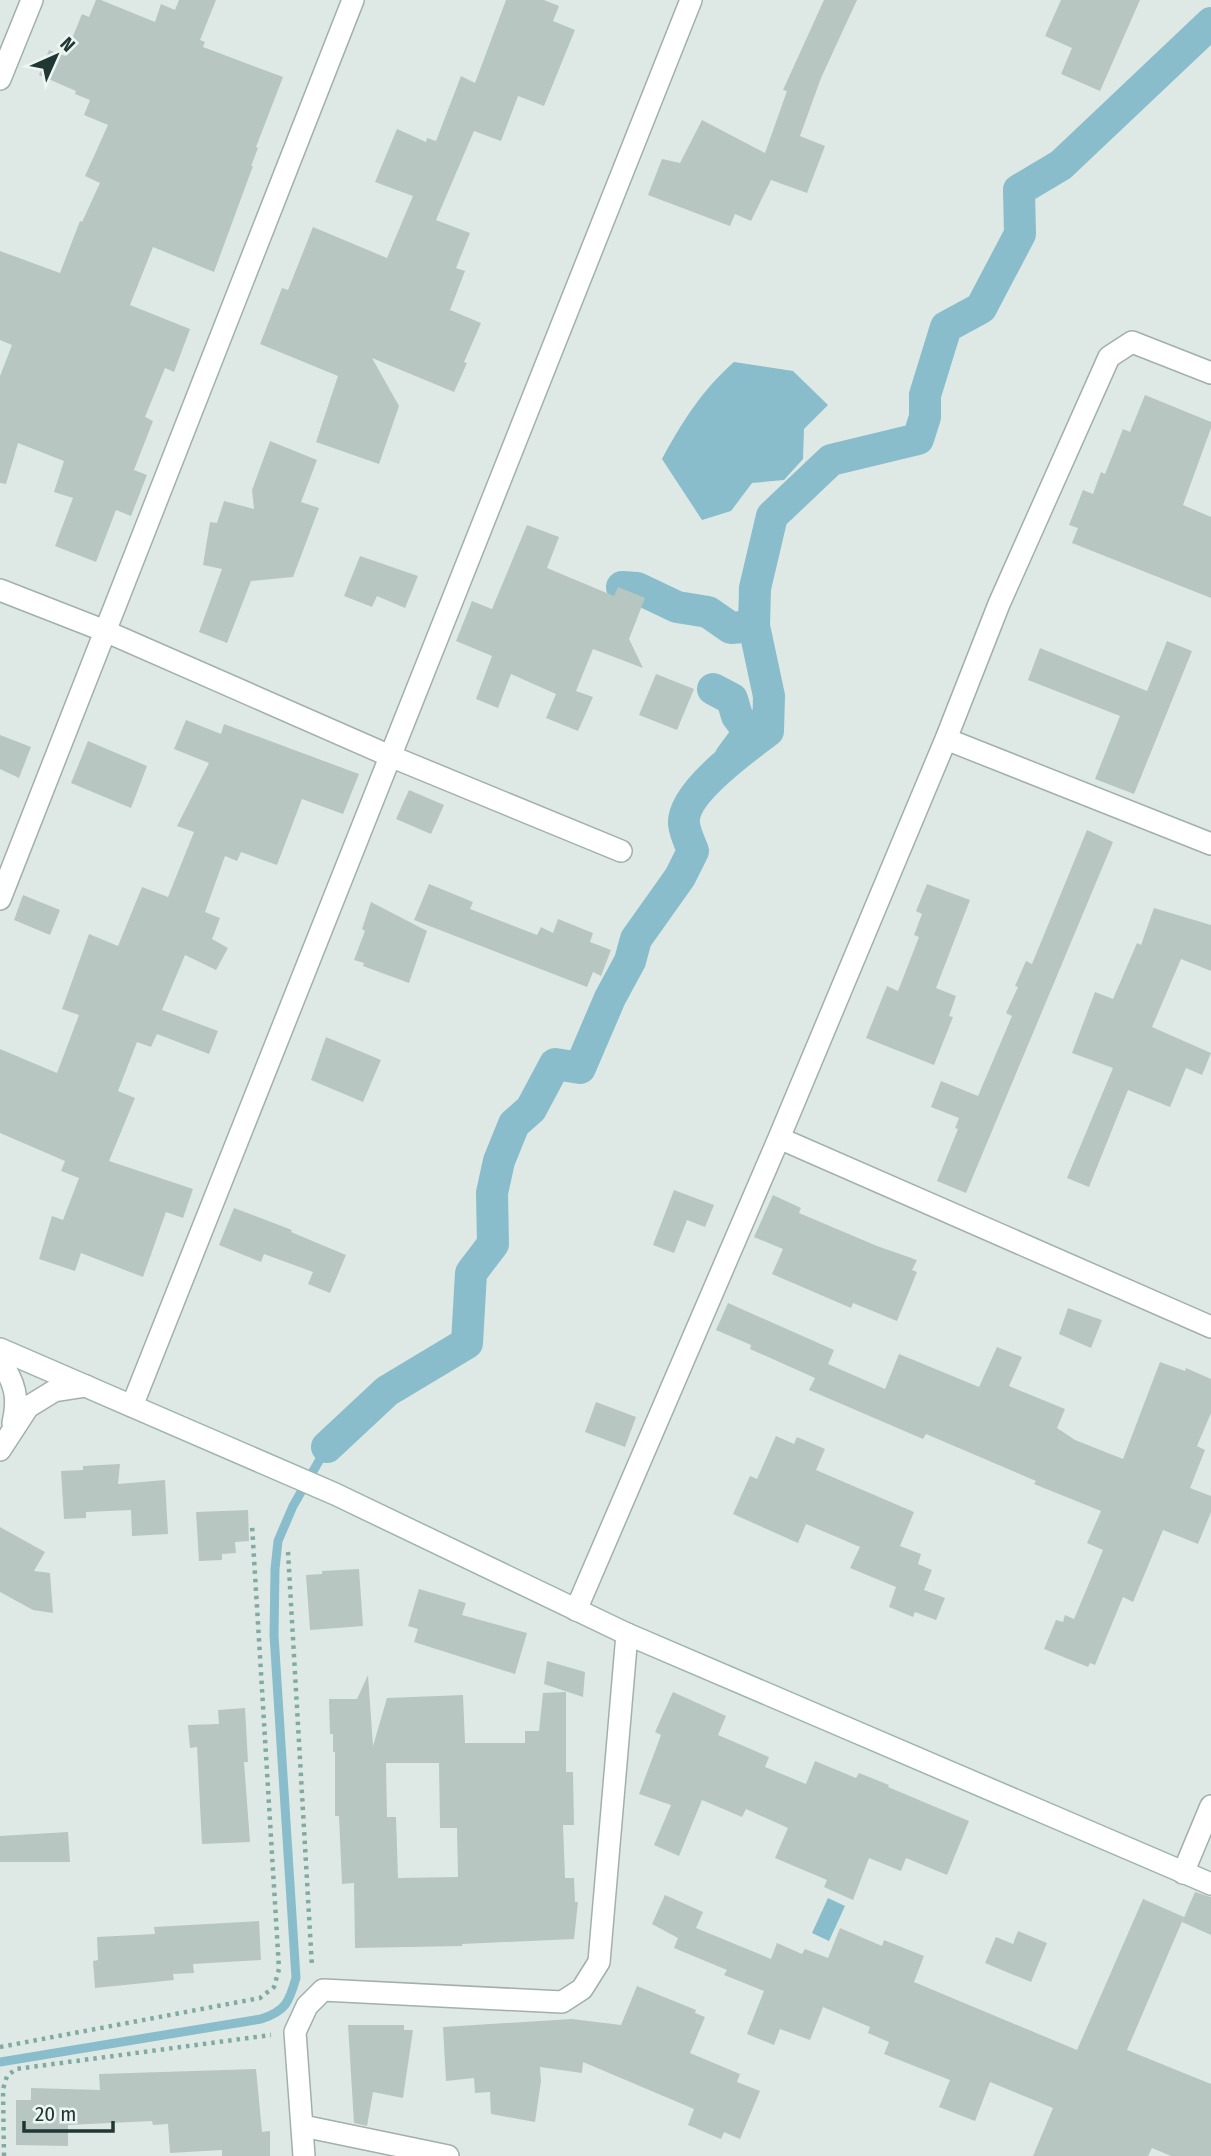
<svg xmlns="http://www.w3.org/2000/svg" width="1211" height="2156" font-family="'Fira Sans Condensed',sans-serif">
<rect width="100%" height="100%" fill="#dee9e5"/>
<path fill="#89bdcb" d="M734,362L793,371L828,405L804,429L803,459L784,480L752,483L731,511L702,520L662,459C682,422 702,390 734,362Z
M828,1898L845,1906L829,1941L812,1933Z"/>
<g fill="none" stroke-linecap="round" stroke-linejoin="round">
<path stroke="#89bdcb" stroke-width="9" d="M0,2062L261,2019C286,2011 289,2002 296,1978L274,1635L275,1569L278,1541L293,1506L327,1447"/>
<path stroke="#89bdcb" stroke-width="32" d="M622,587L637,588L677,607L708,612L731,628L754,626
M713,689L732,699L737,716L746,728L744,739L730,758
M327,1447L387,1391L467,1343L471,1273L493,1244L492,1193L499,1161L514,1124L531,1109L555,1064L580,1068L610,998L630,961L636,939L680,877L693,851C690,843 685,833 684,824C681,794 745,748 768,731L769,696L754,626L755,588L772,516L831,460L918,439L925,417V395L946,327L981,308L1020,234L1019,190L1061,165L1211,23"/>
</g>
<path fill="#b7c6c1" fill-rule="evenodd" d="M96,0H101L155,22L161,4L175,10L179,0H216L200,40L205,42L203,47L283,77L256,147L258,148L251,166H253L214,272L153,247L130,305L190,329L174,372L165,368L145,417L153,421L134,470L147,475L131,516L116,510L96,562L55,546L73,498L54,492L64,461L18,443L6,484L0,483V376L12,345L0,340V251L60,273L80,221L82,222L100,183L85,176L108,125L84,115L90,100L75,94L76,91L39,75L49,50L65,56L82,14L89,17Z
M506,0H544L559,6L553,21L575,30L544,106L518,96L501,141L474,131L436,220L470,233L456,268L465,271L450,310L481,323L464,362L467,363L454,392L372,358L399,406L379,464L316,442L338,376L260,344L282,288L288,290L313,227L387,258L413,196L375,182L397,129L426,142L427,138L436,141L461,76L475,83Z
M824,0H857L821,78L800,136L825,146L807,193L771,180L751,221L735,214L730,226L648,195L662,159L680,163L702,120L765,153L787,91L783,90Z
M1061,0H1140L1100,91L1061,74L1072,48L1045,36Z
M1145,395L1211,422V428L1183,505L1211,517V598L1072,543L1078,528L1069,525L1083,490L1093,494L1101,472L1105,474L1123,429L1130,432Z
M270,441L317,460L301,502L319,508L293,577L251,581L227,643L199,632L222,569L203,565L210,522L217,523L224,501L254,509L252,490Z
M527,525L559,537L547,568L614,596L618,587L645,598L629,639L643,668L593,649L576,691L593,697L578,731L546,718L556,694L511,674L498,708L476,699L492,656L456,641L472,601L492,609Z
M360,556L418,576L405,608L377,596L372,607L344,596Z
M1167,641L1192,651L1134,794L1095,779L1120,716L1028,680L1040,648L1147,691Z
M656,674L694,689L677,730L639,715Z
M186,720L221,734L224,724L359,774L343,814L302,799L277,865L241,852L237,861L225,856L205,912L220,918L212,939L228,948L216,970L185,955L162,1010L218,1031L209,1054L157,1034L151,1047L137,1042L118,1091L135,1098L109,1161L193,1189L183,1218L166,1212L143,1277L81,1253L75,1271L39,1259L52,1216L63,1220L79,1178L61,1171L65,1161L0,1133V1049L57,1073L79,1015L62,1009L89,934L118,946L142,887L168,897L194,832L177,826L209,763L174,749Z
M0,735L31,747L19,778L0,769Z
M88,741L147,766L131,808L71,783Z
M409,790L444,805L431,834L396,819Z
M1087,830L1113,842L966,1193L937,1181L958,1129L955,1128L959,1118L931,1107L941,1081L978,1096L1012,1016L1006,1013L1018,987L1015,986L1026,961L1032,964Z
M429,884L473,902L470,909L537,935L541,927L553,933L558,919L593,933L590,942L611,950L601,976L593,972L587,987L414,920Z
M927,884L970,900L936,988L956,996L949,1016L953,1017L934,1065L866,1038L887,986L898,991L919,937L914,935L922,914L916,911Z
M23,895L60,910L50,935L14,920Z
M371,902L427,931L409,983L363,966L364,963L354,960L365,931L362,929Z
M1154,908L1211,925V971L1181,959L1152,1027L1211,1053L1202,1075L1186,1068L1170,1107L1128,1090L1089,1187L1067,1178L1113,1068L1072,1053L1095,992L1113,999L1137,943L1141,945Z
M326,1037L381,1060L363,1102L311,1080Z
M674,1190L714,1205L705,1227L687,1220L674,1253L653,1245Z
M773,1195L801,1208L799,1213L877,1246L917,1260L912,1270L917,1272L897,1321L853,1303L851,1308L772,1274L783,1249L754,1237Z
M234,1208L292,1230L291,1232L346,1255L330,1293L308,1284L313,1272L264,1254L261,1262L219,1245Z
M728,1303L834,1350L828,1364L885,1389L899,1354L979,1387L997,1347L1022,1357L1009,1386L1065,1409L1057,1428L1075,1440L1123,1459L1160,1362L1185,1371L1186,1368L1211,1379V1413L1197,1446L1205,1450L1190,1488L1211,1496V1512L1198,1544L1163,1530L1133,1602L1123,1597L1095,1665L1090,1663L1088,1667L1044,1649L1056,1620L1063,1622L1065,1615L1074,1619L1103,1550L1087,1543L1101,1511L1034,1484L1036,1481L926,1434L923,1439L809,1390L815,1378L750,1349L751,1345L716,1330Z
M1068,1308L1102,1320L1091,1348L1059,1334Z
M596,1402L636,1417L625,1447L585,1432Z
M776,1436L794,1444L797,1437L825,1449L816,1470L914,1512L900,1546L921,1554L918,1564L932,1570L924,1590L945,1598L936,1620L915,1612L913,1617L889,1607L896,1587L850,1568L860,1547L806,1524L798,1543L733,1514L750,1476L757,1479Z
M120,1464L118,1484L165,1480L168,1534L132,1536L131,1510L86,1512V1518L64,1519L61,1471L83,1470V1466Z
M248,1510L249,1541L235,1542L236,1553L222,1554V1560L199,1561L196,1512Z
M0,1527L45,1552L34,1571L50,1573L53,1613L33,1610L0,1592Z
M359,1569L363,1626L310,1630L306,1575L322,1574V1571Z
M419,1589L466,1603L462,1615L527,1633L515,1674L414,1642L418,1629L408,1626Z
M547,1661L585,1672L583,1697L544,1684Z
M368,1675L373,1746L387,1698L463,1695L465,1743H525V1731H539L543,1693L566,1692V1772H573L574,1825H563L565,1878H574L575,1902H578L574,1939L462,1944V1946L355,1948L354,1883L342,1884L339,1816H335V1752H333V1734H330L329,1699H357ZM386,1763H439L440,1828H457L458,1877L398,1878L396,1817H387Z
M673,1692L726,1716L718,1735L769,1757L765,1767L806,1784L815,1761L856,1778L859,1773L889,1785L888,1787L969,1821L947,1875L906,1858L901,1871L869,1858L853,1900L824,1887L827,1880L775,1858L788,1828L746,1809L742,1817L702,1800L679,1856L654,1845L671,1805L639,1794L661,1735L655,1732Z
M245,1708L248,1762H244L250,1842L202,1844L197,1747L190,1748L188,1725L219,1724L218,1710Z
M68,1832L70,1862H0V1836Z
M1195,1892L1211,1897V1935L1182,1922Z
M665,1895L703,1912L696,1928L771,1959L777,1943L802,1954L805,1949L828,1958L840,1928L882,1946L884,1940L924,1956L914,1982L1077,2050L1143,1899L1184,1917L1127,2050L1211,2084V2156H1171L1152,2148L1148,2156H1033L1053,2108L990,2082L975,2121L939,2107L950,2080L884,2054L889,2042L868,2033L870,2027L823,2007L810,2040L780,2029L774,2045L747,2034L764,1991L724,1975L727,1970L674,1948L678,1938L652,1924Z
M259,1921L261,1960L193,1964L194,1973L173,1974L174,1980L95,1988L93,1961L98,1960L97,1937L155,1934L154,1927Z
M1018,1931L1047,1943L1031,1982L985,1963L996,1937L1013,1944Z
M637,1986L696,2010L695,2013L705,2017L690,2053L740,2074L737,2082L760,2091L740,2139L724,2132L721,2139L688,2125L694,2109L583,2062L582,2073L540,2067L541,2081L535,2122L491,2114L490,2092L475,2093L474,2078L446,2081L443,2027L572,2019L621,2025Z
M348,2025H404V2030H413L403,2098L373,2092L367,2126L354,2123Z
M256,2069L262,2132L270,2131V2156H222V2150L170,2153L168,2124L153,2125L152,2121L68,2125V2146L16,2145V2100H31V2088L100,2090L99,2074Z"/>
<g fill="none" stroke-linecap="round" stroke-linejoin="round">
<defs>
<path id="street" d="M0,79L32,0
M0,590L105,631L390,756L621,851
M946,739L1211,844
M0,899L353,0
M779,1138L1211,1327
M0,1361C15,1382 19,1398 13,1423
M132,1406L691,0
M0,1450L28,1407L54,1391L86,1386
M576,1610L779,1138L946,739L999,604L1109,357L1132,342L1211,373
M1183,1873L1211,1806
M303,2126L448,2156
M304,2156L295,2032L307,2006L323,1990L562,2002L582,1989L599,1962L627,1634"/>
<path id="secondary" d="M0,1349L335,1494L627,1634L1211,1884"/>
</defs>
<use href="#street" stroke="#a2b0ac" stroke-width="24"/>
<use href="#secondary" stroke="#9eb4ad" stroke-width="24"/>
<path stroke="#81aba0" stroke-width="4.5" stroke-dasharray="3.5 5" stroke-linecap="butt" d="M288,1552L312,1967
M0,2047L260,1998L274,1987L279,1969L252,1525
M4,2156L3,2089L7,2076L16,2069L271,2035"/>
<use href="#street" stroke="#fff" stroke-width="21"/>
<use href="#secondary" stroke="#fff" stroke-width="21"/>
</g>
<g transform="translate(56 56) rotate(45)" stroke="#eef6f3" stroke-width="5" paint-order="stroke">
<path d="M0-5L12 26L0 18L-12 26Z" fill="#213733"/>
<text y="-10" font-size="19" font-weight="bold" text-anchor="middle" fill="#213733">N</text>
</g>
<path d="M24 2121v10h89v-10" fill="none" stroke="#213733" stroke-width="3.5"/>
<text x="35" y="2121" font-size="21" fill="#213733" stroke="#eef6f3" stroke-width="5" paint-order="stroke">20 m</text>
</svg>
